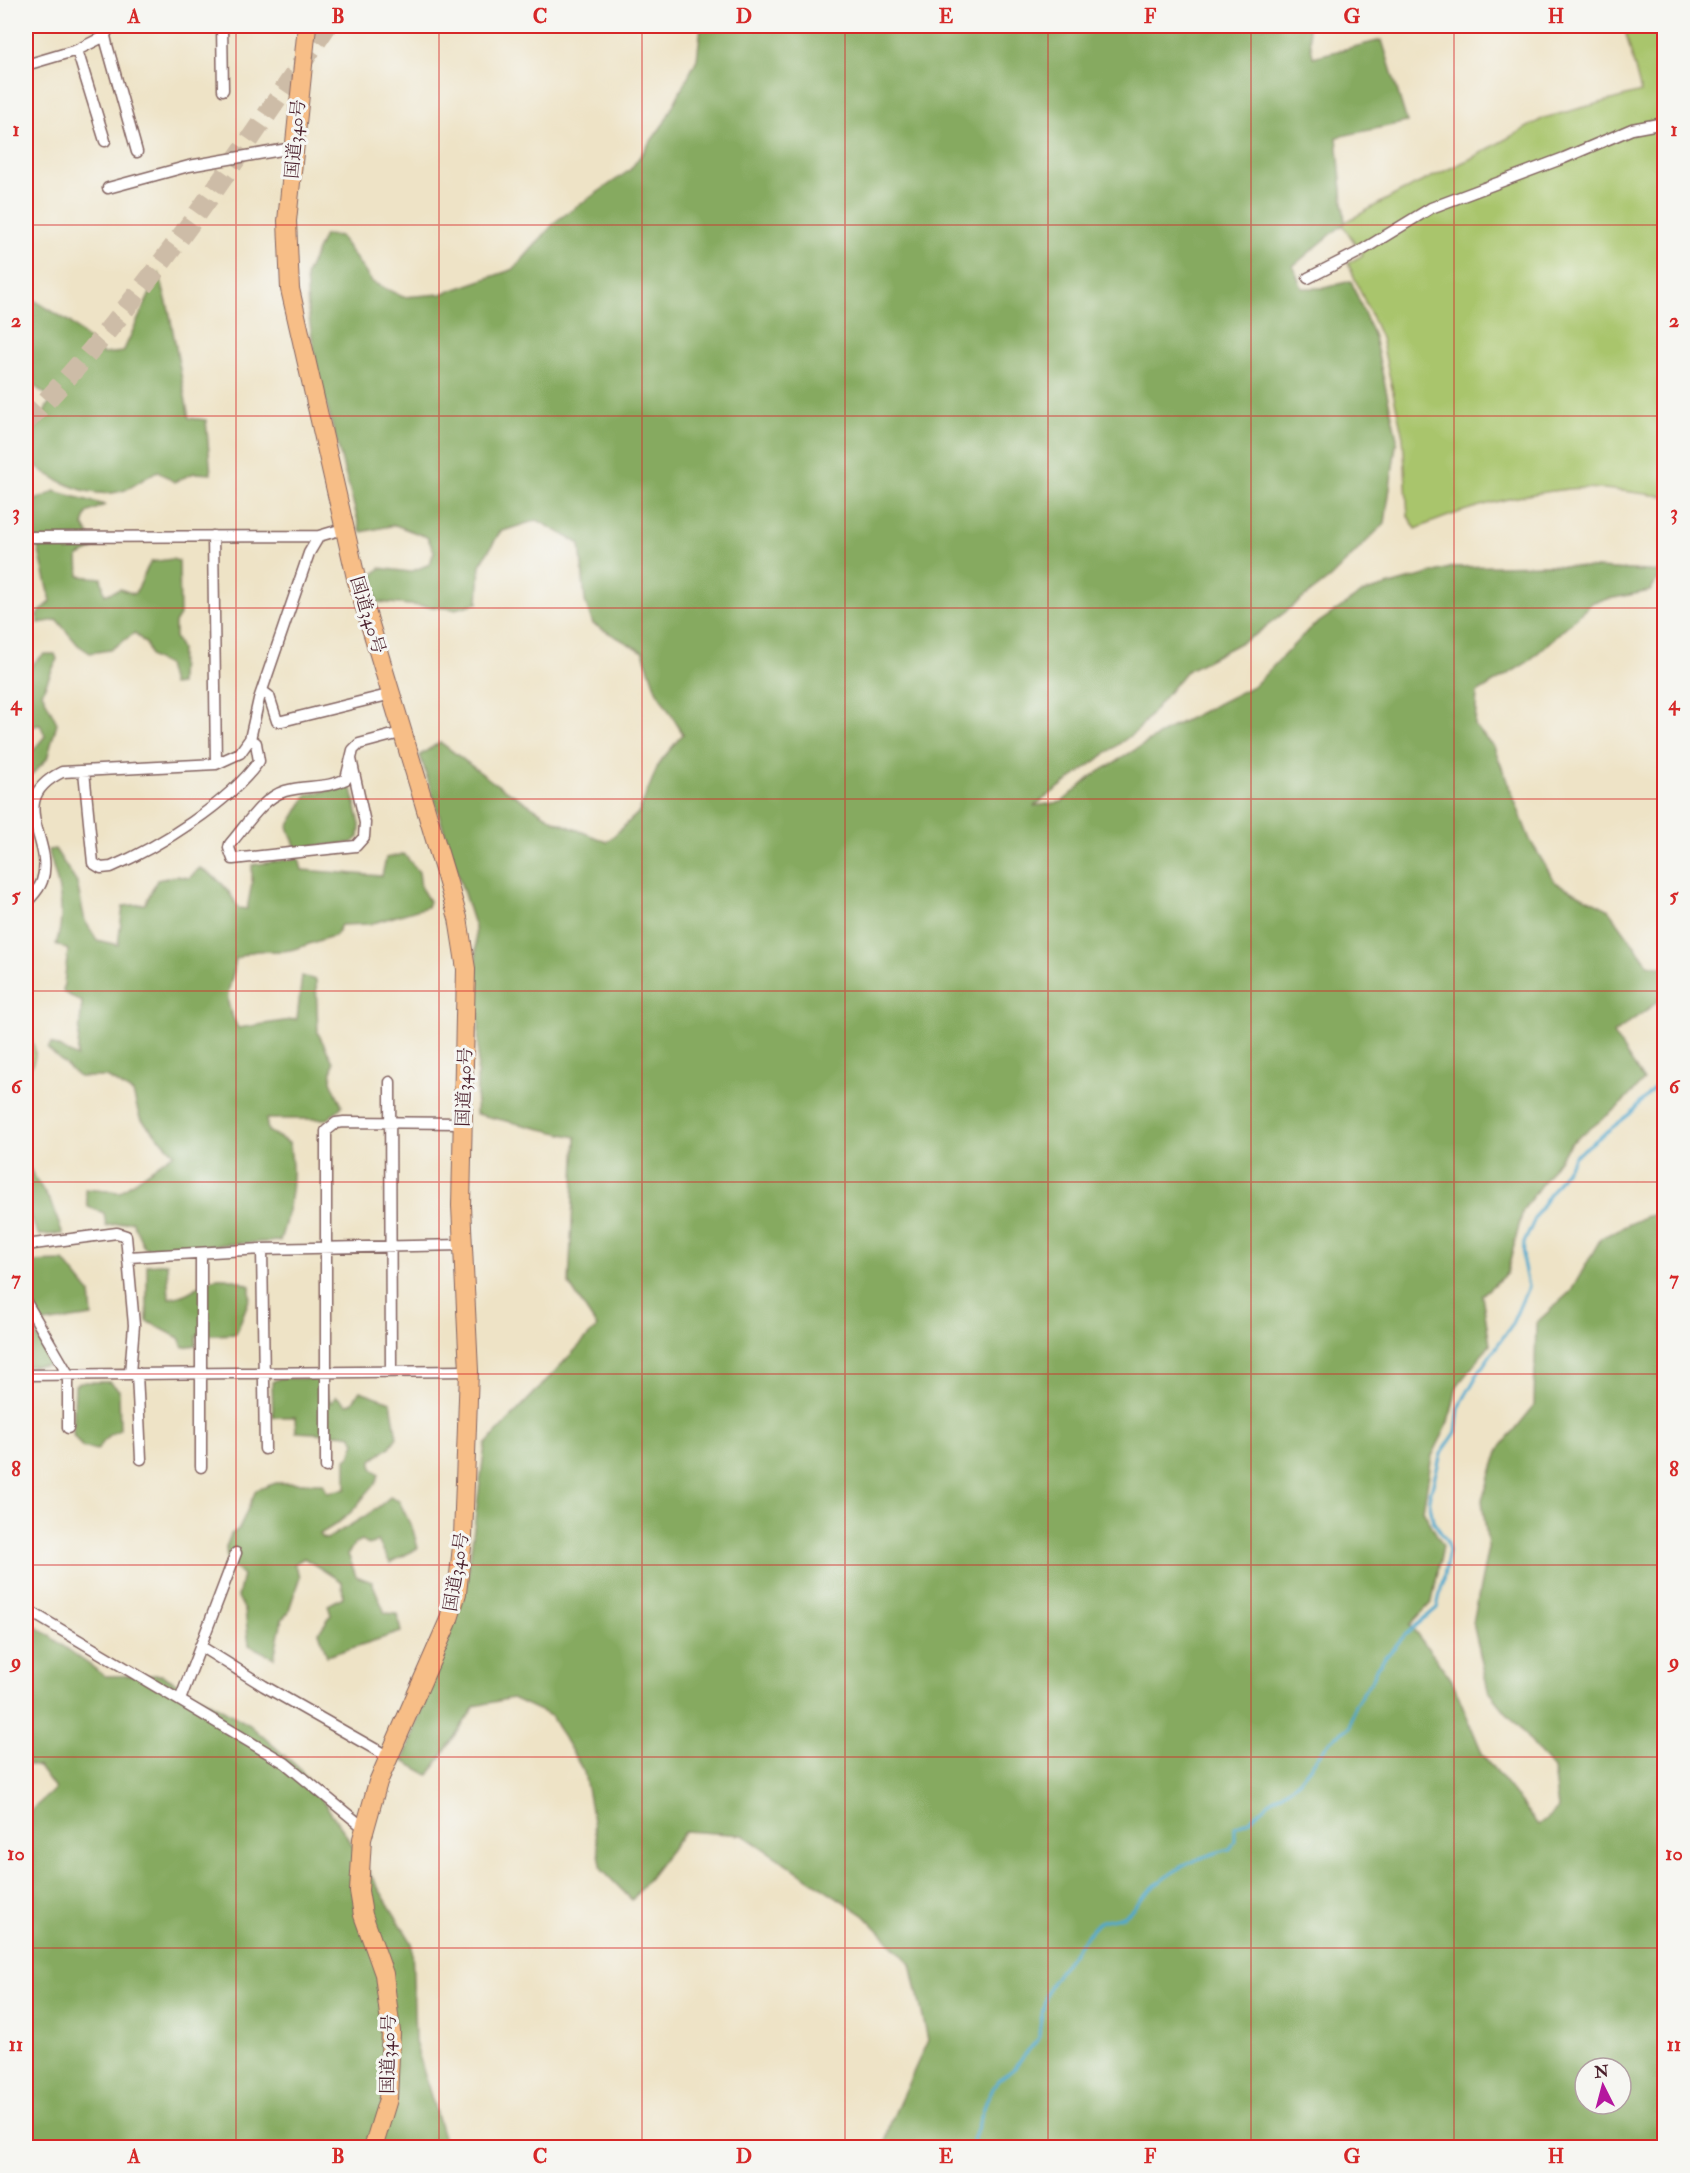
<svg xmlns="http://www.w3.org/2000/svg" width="1690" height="2173" font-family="'IM FELL Double Pica','Noto Serif JP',serif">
<rect width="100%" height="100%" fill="#f6f6f2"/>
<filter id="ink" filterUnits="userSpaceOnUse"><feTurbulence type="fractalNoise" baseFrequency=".0167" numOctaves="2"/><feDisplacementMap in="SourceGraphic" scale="12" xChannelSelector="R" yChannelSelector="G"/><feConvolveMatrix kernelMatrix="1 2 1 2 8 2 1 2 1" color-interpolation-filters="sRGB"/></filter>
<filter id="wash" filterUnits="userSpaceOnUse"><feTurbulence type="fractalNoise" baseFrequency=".008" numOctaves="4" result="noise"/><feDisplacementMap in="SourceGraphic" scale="24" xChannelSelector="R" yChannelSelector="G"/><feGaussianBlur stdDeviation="1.35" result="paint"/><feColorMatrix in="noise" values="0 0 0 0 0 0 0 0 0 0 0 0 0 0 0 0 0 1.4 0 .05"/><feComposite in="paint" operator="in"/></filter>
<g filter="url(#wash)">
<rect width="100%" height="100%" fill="#eee3c6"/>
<path fill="#a9c56c" stroke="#7a724c" stroke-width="1.5" d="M1624,26H1664V496C1633,493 1599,486 1568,489C1517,495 1463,508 1416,529L1408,516L1403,437L1381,338L1348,263L1363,255L1342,224L1400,192L1470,159L1544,118L1641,92Z
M26,1028C35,1045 41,1057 26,1073Z"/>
<path fill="#86aa60" stroke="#686446" stroke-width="1.5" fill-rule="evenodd" d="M701,26H1308L1313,57L1382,40L1407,122L1337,137L1345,223L1293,266L1302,288H1324L1351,281L1374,337L1397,438L1385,523L1330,578L1255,635L1185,672L1138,730L1034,806L1062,802L1092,776L1174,726L1255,685L1309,629L1362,593L1453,567L1548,565L1662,572L1650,591L1593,602L1528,662L1477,693L1475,726L1494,747L1530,840L1555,882L1608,909L1648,964L1664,967V990L1656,1003L1613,1034L1644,1081L1617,1108L1570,1144L1523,1210L1507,1273L1482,1295L1490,1344L1457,1386L1449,1422L1432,1456L1423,1510L1443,1546L1432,1602L1410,1625L1452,1680L1483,1755L1538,1825L1558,1809L1553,1769L1488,1690L1473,1623L1488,1547L1482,1500L1499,1449L1534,1406L1536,1323L1571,1291L1601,1238L1644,1217L1664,1212V2147H884L891,2121L928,2040L911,1964L864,1915L743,1835L685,1831L632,1900L602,1870L584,1772L551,1716L512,1698L475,1706L429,1775L403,1761L466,1588L485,1445L597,1327L569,1284L576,1137L476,1114L479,1022L475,928L420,755L440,742L493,782L555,821L607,842L639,812L659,763L683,734L656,690L643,652L593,624L585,601L580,544L537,520L500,532L480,565L478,603L455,609L377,602L373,575L380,568L410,572L430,564L434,551L427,537L395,525L361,532L317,369L308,311L306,275L324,235L340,236L372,282L403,297L441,294L514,269L556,221L630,170L664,123L697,59ZM1585,2068H1621V2104H1585Z
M159,274L169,310L189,418L206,420L211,474L194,473L174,482L158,471C147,476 133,487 125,490C92,502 48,479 26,457C25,436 41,417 52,399L26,380V295L70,322L103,354L123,352Z
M54,491L105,505L87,513L83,525L93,541L92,550L78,556L79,576L101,578L105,595L120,589L134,594C143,583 143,573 151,562L172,559L179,561L180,615L175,623V637L181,649L180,684L172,685L167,665L151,657L146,644L135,633L110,650L90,653L78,645L57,620L39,623L37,615L51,601L37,543L26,532V505C33,499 43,499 54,491Z
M44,654H55L57,659L42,693L57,723L47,759L27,779L26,759L45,736L40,724L30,728C21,714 23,682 31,667C34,661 40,658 44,654Z
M348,786L352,789L360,825L359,837L351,843L296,848L288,827L307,795Z
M55,849L77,883L85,921L97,940L118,945L123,906L145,904L157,880L177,876L189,878L200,868C219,878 229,889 238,908L247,909L252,883V865L299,858L302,870L382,876L386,858L404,854L419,872L421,888L429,901L427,907L370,924L341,925L335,936C319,939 305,947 290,950C266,955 262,944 236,959C231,995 219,991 238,1028L297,1019L302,976L316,980L318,1033L333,1062L331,1081L342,1106L328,1119H266L268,1131L289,1143C296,1174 290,1210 280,1241L151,1249L144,1247L132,1221L106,1226L104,1213L88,1207L85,1189L120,1192L174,1153L140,1118L133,1093L107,1077H79L48,1049L51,1043L77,1057L82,1002L63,992L68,950L56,944C67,912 58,881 48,850Z
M26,1163L51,1203L63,1234L39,1235L26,1210Z
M64,1261L90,1293L92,1316L31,1325L52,1365L26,1366V1262Z
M167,1263L169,1298C204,1295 203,1263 250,1286V1297L236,1334L196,1336V1345L183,1347L179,1338L147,1321V1265Z
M280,1378L320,1379L331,1403L336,1396L346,1404L352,1403L360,1391L391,1402L397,1437L390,1447L372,1460V1468L379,1474L376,1484C366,1491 362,1502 353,1510C344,1520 332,1527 320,1534L322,1538L327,1539C349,1525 371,1515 390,1497L399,1501L413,1530L418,1548L390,1563L378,1541L369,1545L362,1540L354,1544L348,1554L356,1576L372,1582L385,1613L397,1614L401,1632L327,1656L319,1632L331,1615L328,1605L343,1597L342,1582L304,1558L294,1564L300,1576L288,1613L282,1619L274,1658L249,1645L245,1611L238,1597L243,1575L227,1561L226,1547L231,1534L239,1529L256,1490L276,1483H323L327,1492L346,1489V1459L350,1456L355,1442L350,1435L296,1432L295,1417H273L272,1382Z
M80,1382H110L119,1390L120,1430L109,1435L97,1450L82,1447L73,1435L75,1385Z
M26,1619L105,1676L162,1675L250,1725L300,1769L343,1830L412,1943L415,2042L446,2147H26V1815L55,1789L39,1767L26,1764Z"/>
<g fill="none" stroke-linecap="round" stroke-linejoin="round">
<path stroke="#50a9ce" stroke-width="3" d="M975,2148L973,2141L987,2099L998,2080L1011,2071L1039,2038C1039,2029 1045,1997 1048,1989C1053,1978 1089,1931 1098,1923C1107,1917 1120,1920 1128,1913C1135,1907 1140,1899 1147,1893C1170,1870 1200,1856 1230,1849L1235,1841V1827L1249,1821L1268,1803L1299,1781L1331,1740L1350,1727L1355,1704L1370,1683L1377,1667L1405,1635L1437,1608L1449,1551L1446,1540L1433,1521L1429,1498L1441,1454L1456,1432L1459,1409L1463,1400L1480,1370L1511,1326L1528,1287L1523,1262L1524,1243L1538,1212L1575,1156L1630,1114L1664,1077"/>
</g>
</g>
<g filter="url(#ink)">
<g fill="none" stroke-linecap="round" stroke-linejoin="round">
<path stroke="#cdbca7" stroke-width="20" stroke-dasharray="20 10" stroke-linecap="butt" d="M26,422C142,303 234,163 327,26"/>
<defs>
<path id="minor" d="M109,26L105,36L107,45L137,152
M222,26L223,90
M77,50L105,141
M26,65L77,50L105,36
M108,188L189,166L293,148
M1308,278L1359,252L1431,208L1564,158L1632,129L1664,123
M213,536L216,764
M26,537L319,536L343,529
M262,691L269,696L277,721H282L392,694
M351,759L365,823L364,837L356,846L233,859L229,848L230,844C246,826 262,798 285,791C305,785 327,789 346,779L353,750L359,744L404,732
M84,771L93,863L101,868L111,867C159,847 229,803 259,761L256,743L250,739
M26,903C32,896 39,890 42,881C56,840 3,801 62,772L216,764L240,753L250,739L259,699L309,553L319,536
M390,1082L391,1372
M26,1245L117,1233L126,1236L134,1325L130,1373
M262,1249L265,1449
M129,1257L262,1249L463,1245
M26,1302L68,1374V1428
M137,1373L141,1459
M26,1375L469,1371
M201,1467V1253
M326,1467V1131L336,1123L344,1122L463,1123
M26,1609L285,1763L363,1827
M200,1646L264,1686L389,1757
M180,1700L236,1553"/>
<path id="trunk" d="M307,26L287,221L290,289L356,578L446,876L458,918L466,969L461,1206L469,1371L463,1537L457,1593L448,1622L378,1782L362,1839L359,1891L363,1915L384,1974L391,2032L388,2099L373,2148"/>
</defs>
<use href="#minor" stroke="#836461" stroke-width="13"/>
<use href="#trunk" stroke="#836461" stroke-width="20"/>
<use href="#minor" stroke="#fff" stroke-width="10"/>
<use href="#trunk" stroke="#f7be87" stroke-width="18"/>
</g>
</g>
<path fill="none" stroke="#d62828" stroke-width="1.5" stroke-opacity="0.55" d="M236,26V2148M439,26V2148M642,26V2148M845,26V2148M1048,26V2148M1251,26V2148M1454,26V2148M26,225H1664M26,416H1664M26,608H1664M26,799H1664M26,991H1664M26,1182H1664M26,1374H1664M26,1565H1664M26,1757H1664M26,1948H1664"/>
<g text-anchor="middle" stroke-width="6" stroke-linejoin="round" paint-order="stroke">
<g font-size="18" fill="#4a1f2b" stroke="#f6f6f2">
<text transform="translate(295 139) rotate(-85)" y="6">国道340号</text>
<text transform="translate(368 615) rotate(73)" y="6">国道340号</text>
<text transform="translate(464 1087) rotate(-88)" y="6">国道340号</text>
<text transform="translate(456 1572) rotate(-81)" y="6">国道340号</text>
<text transform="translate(388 2054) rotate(-89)" y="6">国道340号</text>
</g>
</g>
<rect width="1690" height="2173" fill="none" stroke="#f6f6f2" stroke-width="66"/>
<g transform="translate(1603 2086) rotate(354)"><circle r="28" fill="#f6f6f2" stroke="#b1a0a2" stroke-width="1.5"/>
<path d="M0-4.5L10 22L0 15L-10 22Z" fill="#b5179e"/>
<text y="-9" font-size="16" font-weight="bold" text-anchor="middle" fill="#4a1f2b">N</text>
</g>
<rect x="33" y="33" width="1624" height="2107" fill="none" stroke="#d62828" stroke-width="2"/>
<g font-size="20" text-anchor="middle" font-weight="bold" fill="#d62828">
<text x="134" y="23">A</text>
<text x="338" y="23">B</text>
<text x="540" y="23">C</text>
<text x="744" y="23">D</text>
<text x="946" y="23">E</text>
<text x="1150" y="23">F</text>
<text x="1352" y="23">G</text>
<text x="1556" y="23">H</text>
<text x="16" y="136">1</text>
<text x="1674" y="136">1</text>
<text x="16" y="327">2</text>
<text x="1674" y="327">2</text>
<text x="16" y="519">3</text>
<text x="1674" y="519">3</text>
<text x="16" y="710">4</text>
<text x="1674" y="710">4</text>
<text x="16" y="902">5</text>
<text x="1674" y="902">5</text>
<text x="16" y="1093">6</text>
<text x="1674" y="1093">6</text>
<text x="16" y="1285">7</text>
<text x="1674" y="1285">7</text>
<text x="16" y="1476">8</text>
<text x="1674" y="1476">8</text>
<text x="16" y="1668">9</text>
<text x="1674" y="1668">9</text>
<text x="16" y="1860">10</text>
<text x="1674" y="1860">10</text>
<text x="16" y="2051">11</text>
<text x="1674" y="2051">11</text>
<text x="134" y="2163">A</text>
<text x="338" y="2163">B</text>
<text x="540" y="2163">C</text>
<text x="744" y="2163">D</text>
<text x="946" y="2163">E</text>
<text x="1150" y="2163">F</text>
<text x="1352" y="2163">G</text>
<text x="1556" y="2163">H</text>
</g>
</svg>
